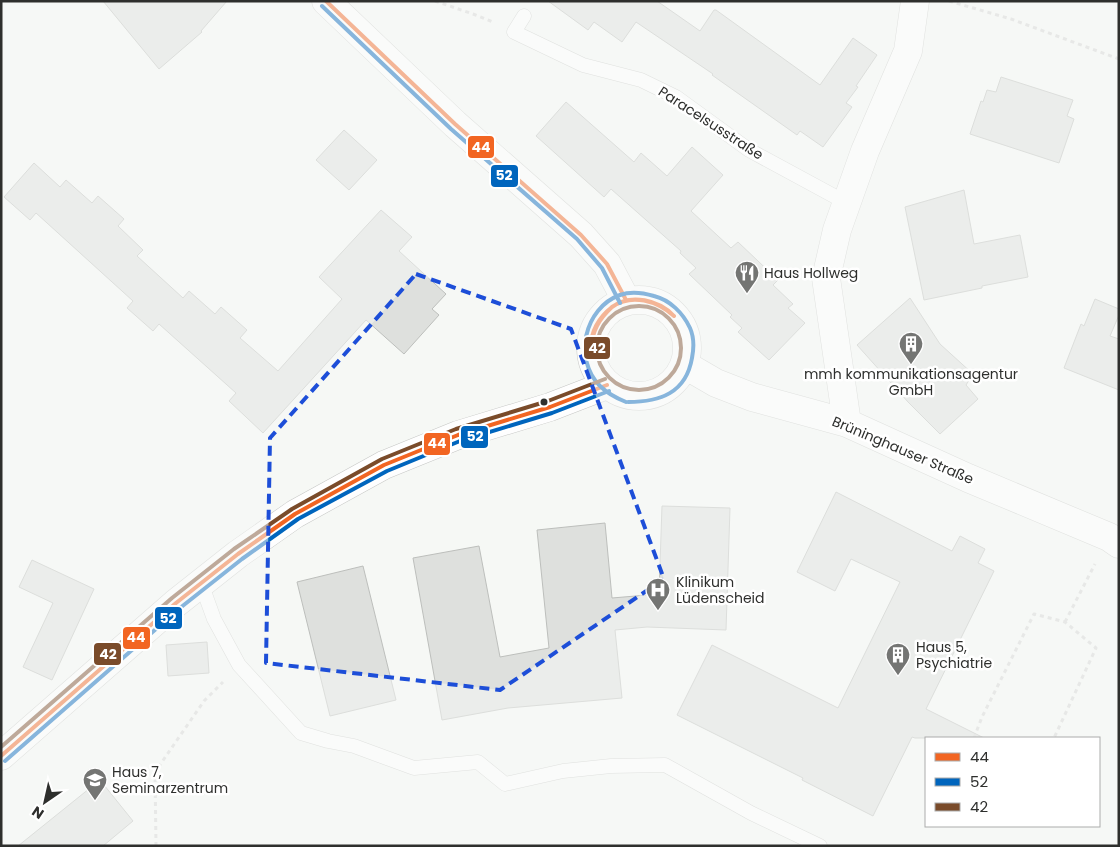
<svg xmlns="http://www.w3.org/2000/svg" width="1120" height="847" font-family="Poppins,sans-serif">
<rect width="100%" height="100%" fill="#f6f8f5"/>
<path fill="#dee0dd" stroke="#bdbfbc" d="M103,1H227L201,31L202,32L159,69Z
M548,1H657L700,31L714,10H716L820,85L853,38L877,55L856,86L858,87L846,103L852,107L823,147L800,131L797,135L712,75L713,74L636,22L622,42L594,22L588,30Z
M1001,77L1073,100L1067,116L1074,119L1059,163L970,134L981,101L983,102L987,90L996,92Z
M566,102L634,162L641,153L667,176L692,147L723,175L691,211L731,248L738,242L778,280L773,285L793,304L788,308L805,323L769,360L738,332L742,328L730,317L732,315L689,274L696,268L680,253L681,251L611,189L604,197L536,136Z
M344,130L377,160L349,190L316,160Z
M34,163L60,187L66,180L92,203L98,196L124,219L118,226L143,250L137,256L183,298L189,291L215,314L221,307L247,330L240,338L278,371L342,299L319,277L381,210L412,237L399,251L446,294L432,309L439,315L404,354L366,320L263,433L229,401L236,393L159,324L153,331L127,308L133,301L36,213L30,220L4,197Z
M964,190L974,244L1020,235L1028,277L982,286V288L924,300L905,207Z
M910,298L940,344L973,374L966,385L978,399L940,434L908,402L857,345Z
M1095,299L1119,309V315L1110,336L1119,339V390L1064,368L1081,324L1084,326Z
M836,492L952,551L960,536L985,549L978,563L994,571L926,709L984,738H915L912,737L873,816L802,780L803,778L677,715L712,645L838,708L900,582L851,559L835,591L797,572Z
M662,506L730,508L726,630L647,627L615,630L622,698L508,708L442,720L413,558L479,546L500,657L549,648L537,530L605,523L612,598L659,594Z
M32,560L94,589L52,680L23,667L53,603L19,587Z
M363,566L396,700L330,716L297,582Z
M207,642L209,673L168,676L166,645Z
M100,780L133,821L103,846H18Z"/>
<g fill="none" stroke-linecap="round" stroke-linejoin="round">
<defs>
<path id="lane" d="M524,16L514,32L583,65L641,80L676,97L749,150L847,203
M201,583L214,619L239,665L301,733L328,741L354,746L414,768L478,762L505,784L563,771L611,766L665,765L751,813L820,846"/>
<path id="street" d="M326,1L455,124L581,235L607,264L626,300
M591 348a48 48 0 1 1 96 0a48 48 0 1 1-96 0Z
M685,365L716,383L752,397L847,423L968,478L1109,537L1119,544
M847,423L826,278L837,230L865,151L908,51L915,1
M1,756L176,603L238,554L295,514L384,465L458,435L550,407L607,385"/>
</defs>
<use href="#lane" stroke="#c6c7c5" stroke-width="15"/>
<use href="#street" stroke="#c6c7c5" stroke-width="29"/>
<path stroke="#d5d5d4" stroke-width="3" stroke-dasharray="4 4" stroke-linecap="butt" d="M435,1L473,14L493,22
M949,1L1011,19L1119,59
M1065,622L1095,564
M974,738L982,717L1034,614L1065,622L1096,648L1054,738
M156,846L155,772L204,701L223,682"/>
<use href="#lane" stroke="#fefefe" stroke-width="14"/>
<use href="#street" stroke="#fefefe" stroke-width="28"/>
<defs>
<path id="bus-1" d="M326,1L455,124L581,235L607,264L626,300
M612,307C631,293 659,300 674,316
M612,307C632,293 657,301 674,316
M591,349C590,332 599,317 612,307
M591,349C592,331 599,319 612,307
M1,756L176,603L238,554L295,514L384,465L458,435L550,407L607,385"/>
<path id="bus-2" d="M322,6L451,129L577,239L602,268L620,303
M626,402C616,398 607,393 600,386C573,359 584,308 620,295C631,291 644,293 654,296C670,300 683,313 690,328C694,337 694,348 692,358C686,393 660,402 628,402
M5,761L180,608L242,559L298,519L387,471L460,441L552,413L609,391"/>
<path id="bus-3" d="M597 348a42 42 0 1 1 84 0a42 42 0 1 1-84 0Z
M1,747L172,598L234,549L292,509L382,459L456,429L548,401L605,379"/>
</defs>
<use href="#bus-1" stroke="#fff" stroke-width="8"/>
<use href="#bus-2" stroke="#fff" stroke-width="8"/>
<use href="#bus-3" stroke="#fff" stroke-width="8"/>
<use href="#bus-1" stroke="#f26522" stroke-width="4"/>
<use href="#bus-2" stroke="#0065bd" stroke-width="4"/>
<use href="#bus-3" stroke="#7a4b2a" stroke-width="4"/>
</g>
<path d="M0 0H1120V847H0ZM416,274L571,329L664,579L500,690L266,663L270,438Z" fill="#f6f8f5" fill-opacity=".55" fill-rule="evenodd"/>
<path fill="none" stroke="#1d4ed8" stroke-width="4" stroke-dasharray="10 6" stroke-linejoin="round" d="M416,274L571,329L664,579L500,690L266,663L270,438Z"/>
<defs>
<symbol id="restaurant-pin" viewBox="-11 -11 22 30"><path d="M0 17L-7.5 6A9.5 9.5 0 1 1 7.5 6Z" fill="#747573" stroke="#fff"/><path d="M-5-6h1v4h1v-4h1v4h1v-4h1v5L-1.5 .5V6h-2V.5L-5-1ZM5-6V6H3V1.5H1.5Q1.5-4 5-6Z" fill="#fff"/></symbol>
<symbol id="building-pin" viewBox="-11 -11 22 30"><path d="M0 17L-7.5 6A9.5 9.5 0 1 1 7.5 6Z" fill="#747573" stroke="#fff"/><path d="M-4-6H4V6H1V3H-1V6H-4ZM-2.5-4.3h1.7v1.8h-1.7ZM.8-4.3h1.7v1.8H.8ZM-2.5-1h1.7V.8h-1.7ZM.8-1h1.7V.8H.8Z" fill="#fff"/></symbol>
<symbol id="hospital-pin" viewBox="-11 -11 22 30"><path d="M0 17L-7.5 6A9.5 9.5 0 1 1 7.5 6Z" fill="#747573" stroke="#fff"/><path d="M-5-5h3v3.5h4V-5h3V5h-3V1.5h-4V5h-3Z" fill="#fff"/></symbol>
<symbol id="school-pin" viewBox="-11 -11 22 30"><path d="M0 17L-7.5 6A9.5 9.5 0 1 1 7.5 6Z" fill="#747573" stroke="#fff"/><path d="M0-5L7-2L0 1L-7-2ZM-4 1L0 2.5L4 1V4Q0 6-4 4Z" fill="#fff"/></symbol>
</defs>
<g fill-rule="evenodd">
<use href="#restaurant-pin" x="733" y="259" width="28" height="38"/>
<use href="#building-pin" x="897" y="330" width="28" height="38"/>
<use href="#hospital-pin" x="644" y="576" width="28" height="38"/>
<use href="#building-pin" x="884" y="641" width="28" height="38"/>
<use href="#school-pin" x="81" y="766" width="28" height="38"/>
</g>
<circle fill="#2e2f2d" stroke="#fff" stroke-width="2" cx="544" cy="402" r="4.5"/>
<g text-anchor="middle" stroke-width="5" stroke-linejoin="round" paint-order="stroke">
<g font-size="14" fill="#2e2f2d" stroke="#fff">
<text transform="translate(711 123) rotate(33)" y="5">Paracelsusstraße</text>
<text transform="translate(903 450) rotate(23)" y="5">Brüninghauser Straße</text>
</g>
<g font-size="14" fill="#2e2f2d" stroke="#fff" text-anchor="start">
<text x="764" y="278">Haus Hollweg</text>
<text x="911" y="379" text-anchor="middle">mmh kommunikationsagentur<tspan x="911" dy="16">GmbH</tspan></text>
<text x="676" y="587">Klinikum<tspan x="676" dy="16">Lüdenscheid</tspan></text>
<text x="916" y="652">Haus 5,<tspan x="916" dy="16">Psychiatrie</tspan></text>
<text x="112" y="777">Haus 7,<tspan x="112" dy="16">Seminarzentrum</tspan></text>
</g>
</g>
<g stroke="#fff" stroke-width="2">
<rect x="467" y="135" width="28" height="24" rx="5" fill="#f26522"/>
<rect x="490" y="164" width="29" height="24" rx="5" fill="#0065bd"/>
<rect x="583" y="336" width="28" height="24" rx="5" fill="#7a4b2a"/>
<rect x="460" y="425" width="29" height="24" rx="5" fill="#0065bd"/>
<rect x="423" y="432" width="28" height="24" rx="5" fill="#f26522"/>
<rect x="154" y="606" width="29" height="24" rx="5" fill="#0065bd"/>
<rect x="122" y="626" width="29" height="24" rx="5" fill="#f26522"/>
<rect x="93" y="642" width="29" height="24" rx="5" fill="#7a4b2a"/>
</g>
<g font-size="14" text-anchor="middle" font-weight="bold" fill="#fff">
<text x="481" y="152">44</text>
<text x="504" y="180">52</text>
<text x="597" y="353">42</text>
<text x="475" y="441">52</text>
<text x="437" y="448">44</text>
<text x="168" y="623">52</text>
<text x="136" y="642">44</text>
<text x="108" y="659">42</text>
</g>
<rect width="1120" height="847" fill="none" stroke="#2e2f2d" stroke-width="5"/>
<rect x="925" y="737" width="175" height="90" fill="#ffffff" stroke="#abacab"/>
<rect x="935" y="753" width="25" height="8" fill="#f26522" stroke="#abacab"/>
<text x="970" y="762" font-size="15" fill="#2e2f2d">44</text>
<rect x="935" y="778" width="25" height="8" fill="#0065bd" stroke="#abacab"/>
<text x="970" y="787" font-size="15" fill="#2e2f2d">52</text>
<rect x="935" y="803" width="25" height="8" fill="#7a4b2a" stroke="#abacab"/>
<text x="970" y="812" font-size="15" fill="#2e2f2d">42</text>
<g transform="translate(45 802) rotate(214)" stroke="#ffffff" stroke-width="4" paint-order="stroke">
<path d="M0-4L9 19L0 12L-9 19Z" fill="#2e2f2d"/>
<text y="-8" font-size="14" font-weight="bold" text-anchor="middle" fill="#2e2f2d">N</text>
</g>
</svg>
